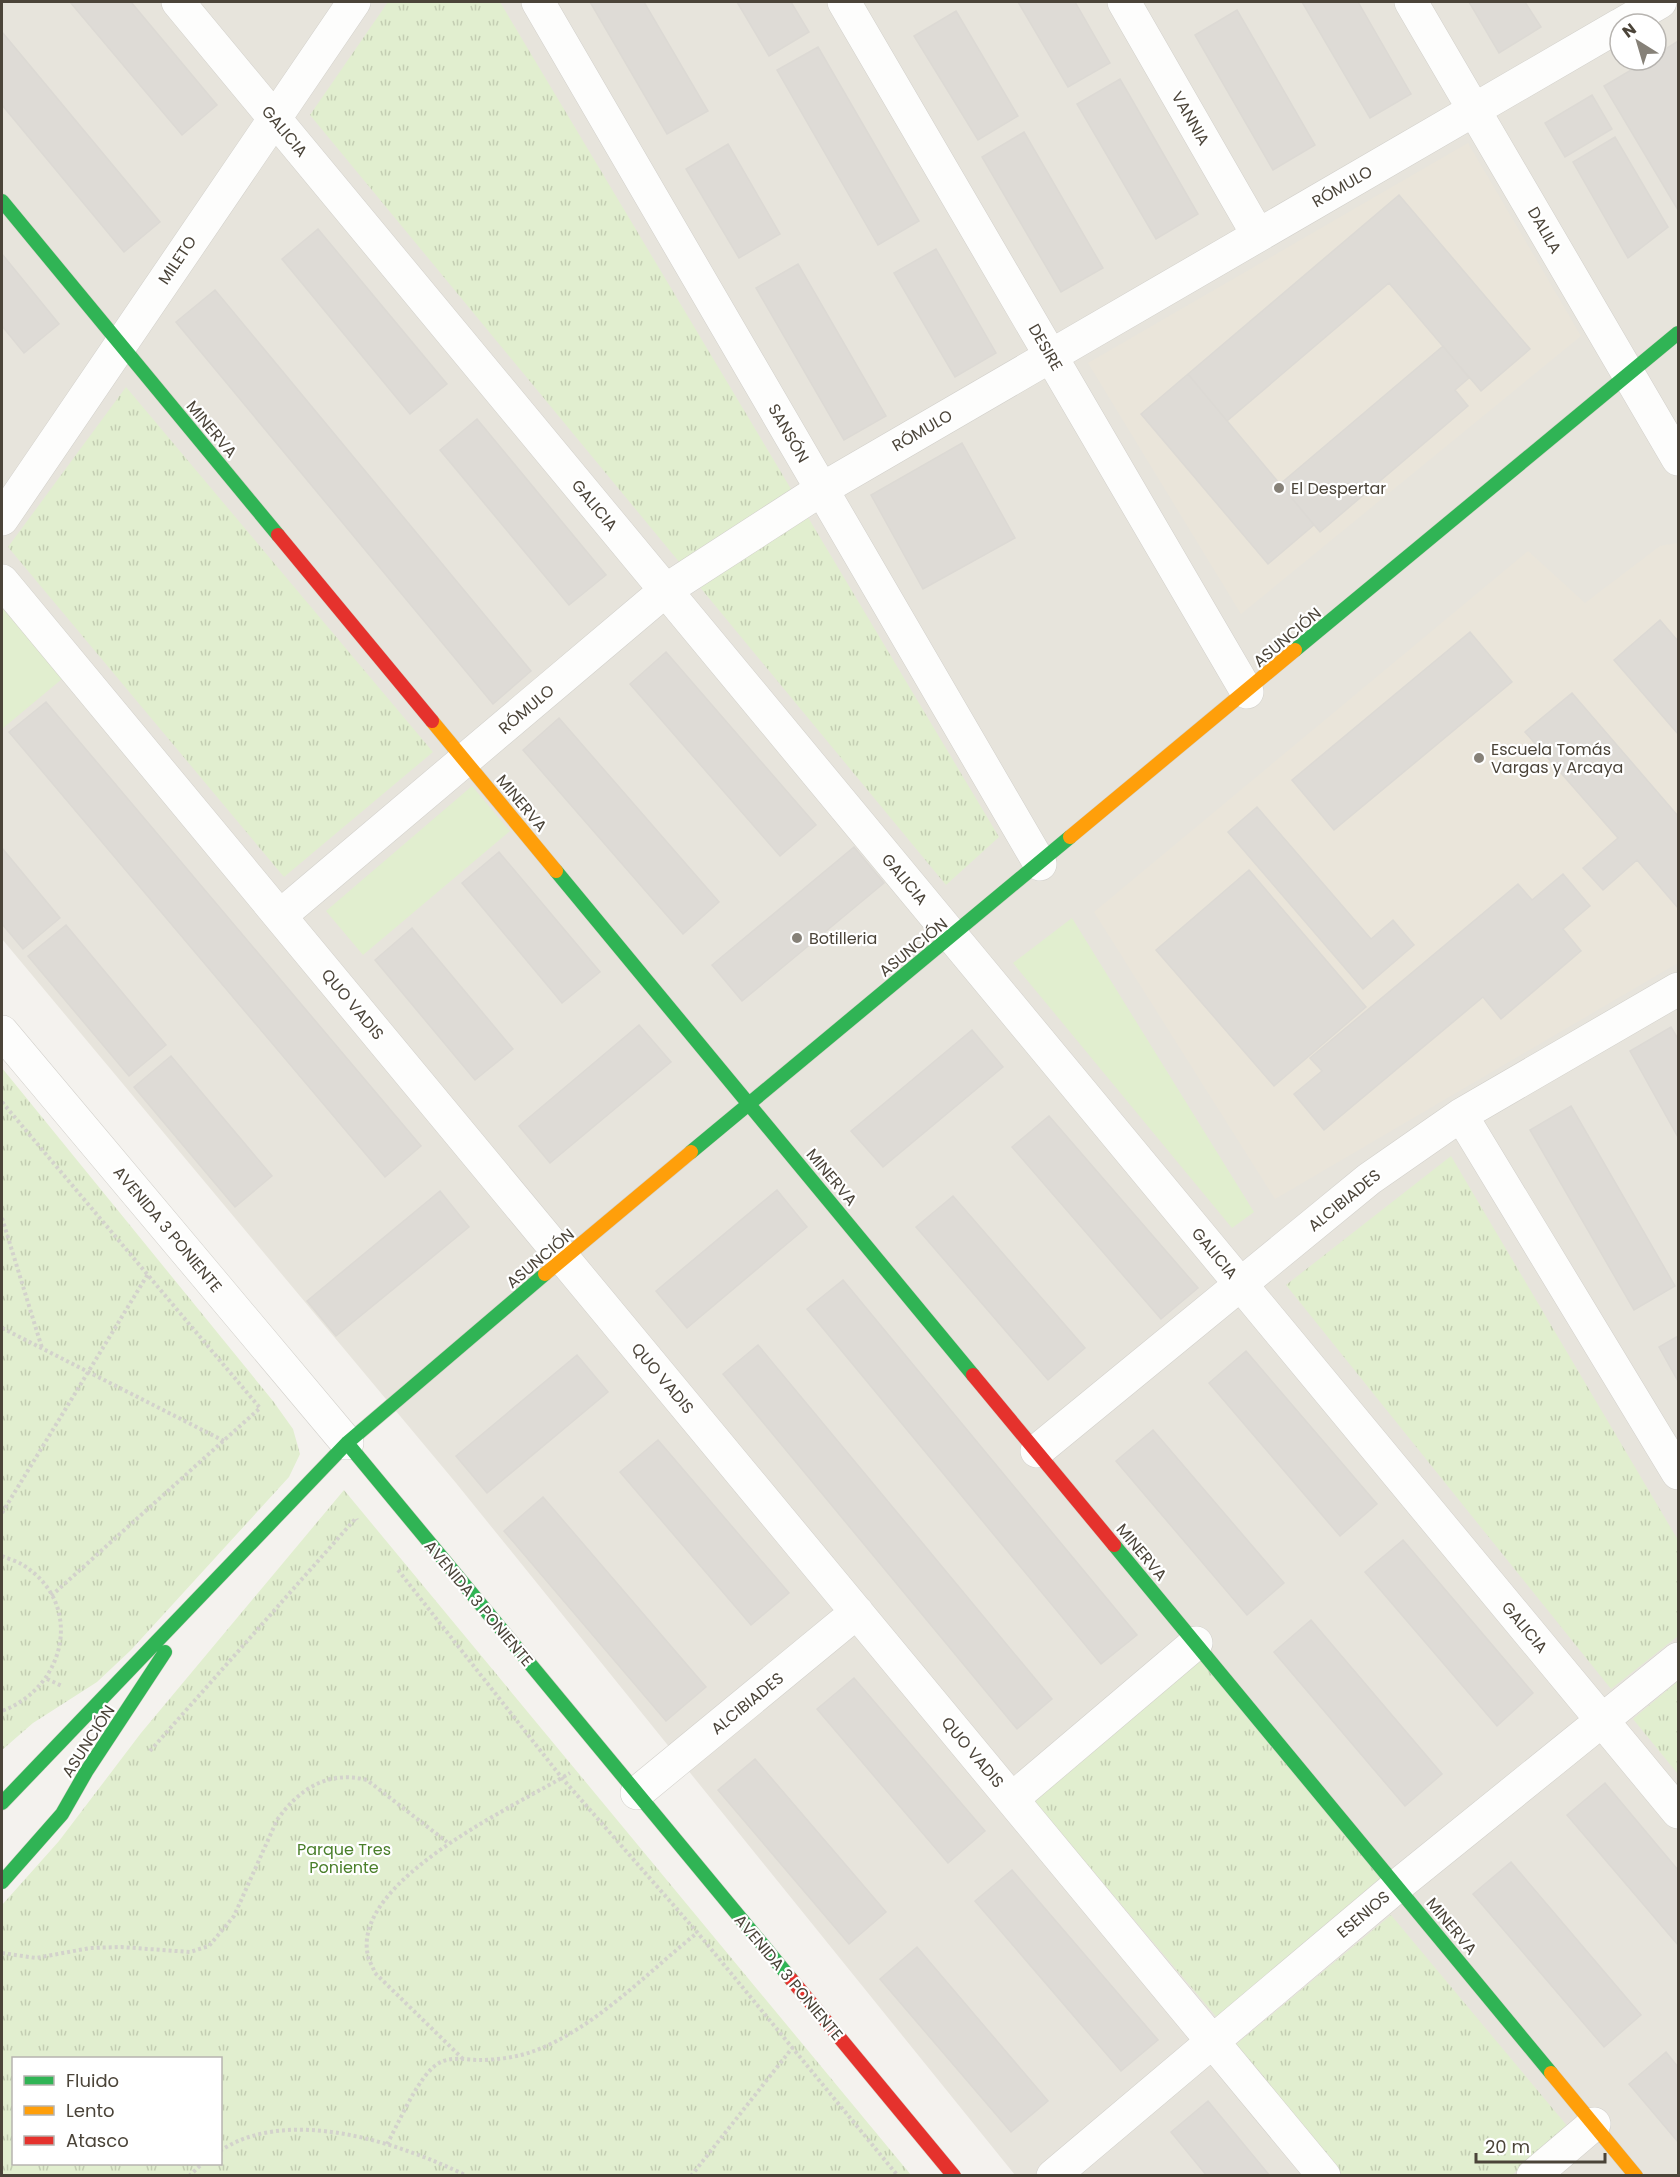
<svg xmlns="http://www.w3.org/2000/svg" width="1680" height="2177" font-family="Poppins,sans-serif">
<defs>
<pattern id="park-tufts" width="24" height="20" patternUnits="userSpaceOnUse" patternTransform="scale(1.5)"><rect width="24" height="20" fill="#e1eecf"/><path d="M3 7l-1-3M5 7V3M7 7l1-3M15 17l-1-3M17 17v-4M19 17l1-3" fill="none" stroke="#c3cdb2"/></pattern>
</defs>
<rect width="100%" height="100%" fill="#f4f2ee"/>
<path fill="#e7e4dc" fill-rule="evenodd" d="M2,2H1678V2175H1015L456,1483L2,939ZM1620,24H1656V60H1620Z"/>
<path fill="#eae5da" d="M1468,143L1581,336L1241,614L1088,363Z
M1676,543L1678,545V963L1275,1199L1094,912L1528,551L1585,603L1660,546Z"/>
<path fill="#e1eecf" d="M2,595L68,674L2,729Z
M472,786L510,831L363,955L326,911Z
M1072,918L1254,1212L1232,1228L1013,963Z"/>
<path fill="url(#park-tufts)" fill-rule="evenodd" d="M388,2H500L999,837L946,885L310,115Z
M126,387L433,752L284,877L8,547Z
M2,1068L273,1401L293,1429L300,1454L289,1477L131,1650L97,1682L33,1723L2,1750Z
M1451,1156L1678,1540V1636L1611,1689L1286,1285Z
M344,1490L911,2175L2,2176V1905L59,1841L141,1733ZM14,2058H220V2164H14Z
M1201,1658L1387,1879L1219,2020L1033,1800Z
M1678,1681V1774L1633,1719Z
M1391,1915L1569,2128L1512,2175H1333L1228,2051Z"/>
<path fill="#dedbd6" stroke="#dcd9d4" stroke-width="1.5" d="M70,2H131L217,105L182,135Z
M590,2H644L708,111L667,134Z
M737,2H791L809,32L769,56Z
M1018,2H1075L1110,63L1068,87Z
M1302,2H1358L1411,94L1370,118Z
M1469,2H1525L1541,27L1499,53Z
M1237,10L1315,145L1273,170L1195,35Z
M956,11L1018,116L978,140L914,36Z
M2,32L160,222L124,252L2,105Z
M1678,41V210L1604,86L1648,60H1656V55Z
M818,47L919,221L878,245L777,70Z
M1120,79L1198,214L1156,239L1077,104Z
M1592,95L1612,129L1565,157L1545,123Z
M1024,132L1103,268L1061,292L982,157Z
M1615,137L1668,227L1628,258L1573,162Z
M728,144L780,234L739,258L686,169Z
M1399,195L1530,349L1481,391L1389,283L1227,421L1188,374Z
M318,229L447,384L410,414L282,259Z
M936,249L996,353L955,377L894,273Z
M2,254L59,324L24,353L2,326Z
M798,264L886,416L844,440L756,288Z
M215,290L531,671L493,704L176,322Z
M1443,346L1469,378L1455,390L1468,406L1320,532L1280,484Z
M1188,374L1314,525L1268,564L1141,414Z
M477,419L606,575L569,605L440,450Z
M962,443L1015,538L923,589L871,495Z
M1660,620L1678,641V734L1614,660Z
M1470,632L1512,682L1334,830L1292,780Z
M666,652L816,825L780,856L630,684Z
M1572,693L1678,816V908L1637,860L1603,890L1583,868L1618,838L1525,732Z
M46,702L421,1146L385,1177L9,732Z
M559,718L719,902L683,934L523,750Z
M1257,807L1371,939L1393,920L1414,945L1363,989L1228,832Z
M854,847L884,883L742,1001L712,965Z
M2,848L60,918L23,949L2,924Z
M499,852L600,972L562,1003L462,883Z
M1249,870L1366,1007L1274,1086L1156,950Z
M1563,874L1590,906L1563,929L1581,951L1501,1019L1483,997L1324,1130L1294,1094L1322,1071L1310,1058L1518,884L1532,900Z
M66,925L166,1045L129,1076L28,956Z
M412,928L513,1049L475,1080L375,960Z
M639,1025L671,1062L550,1163L519,1126Z
M1671,1027L1678,1039V1137L1630,1051Z
M972,1030L1003,1067L883,1167L851,1131Z
M171,1056L272,1176L235,1207L134,1087Z
M1571,1106L1675,1286L1634,1310L1530,1130Z
M1049,1116L1198,1288L1161,1319L1012,1147Z
M777,1190L807,1227L687,1328L656,1291Z
M440,1191L469,1227L336,1336L307,1301Z
M953,1196L1085,1348L1048,1380L916,1227Z
M843,1280L1137,1635L1101,1664L807,1309Z
M1678,1336V1381L1659,1347Z
M758,1345L1052,1699L1017,1729L723,1374Z
M1246,1351L1377,1504L1340,1536L1209,1383Z
M577,1355L608,1392L487,1493L456,1456Z
M1153,1430L1284,1583L1247,1615L1116,1461Z
M658,1440L789,1593L751,1625L620,1472Z
M543,1497L706,1687L666,1721L504,1531Z
M1403,1540L1533,1693L1497,1726L1365,1572Z
M1311,1620L1442,1774L1405,1806L1274,1652Z
M854,1678L985,1831L948,1863L817,1709Z
M755,1759L886,1912L849,1944L718,1790Z
M1605,1783L1678,1870V1945L1567,1815Z
M1511,1862L1641,2015L1604,2047L1473,1894Z
M1012,1870L1158,2040L1121,2071L975,1901Z
M917,1947L1048,2101L1011,2132L880,1979Z
M1666,2052L1678,2067V2142L1629,2084Z
M1208,2101L1270,2176H1207L1171,2132Z"/>
<g fill="none" stroke-linecap="round" stroke-linejoin="round">
<defs>
<path id="street" d="M178,2L1678,1812
M538,2L1040,864
M844,2L1247,692
M1124,2L1258,235
M1411,2L1678,459
M1622,24L1660,2
M2,519L354,2
M2,581L1324,2176
M280,916L666,590L822,489L1620,25
M2,1032L347,1443
M1461,1115L1678,1473
M1037,1451L1369,1179L1461,1115L1678,989
M637,1793L857,1612
M1012,1799L1196,1643
M1053,2176L1397,1886L1678,1659
M1533,2176L1594,2124"/>
<path id="fast" d="M2,201L278,535
M1295,650L1678,333
M556,871L973,1375
M691,1152L1070,837
M347,1443L791,1979
M1114,1545L1551,2073
M2,1803L347,1443L545,1274
M2,1882L62,1814L86,1772L165,1652"/>
<path id="slow" d="M432,721L556,871
M1070,837L1295,650
M545,1274L691,1152
M1551,2073L1636,2176"/>
<path id="jam" d="M278,535L432,721
M973,1375L1114,1545
M791,1979L954,2176"/>
</defs>
<use href="#street" stroke="#d2d0cb" stroke-width="34"/>
<use href="#fast" stroke="#d3cfc5" stroke-width="15"/>
<use href="#slow" stroke="#d3cfc5" stroke-width="15"/>
<use href="#jam" stroke="#d3cfc5" stroke-width="15"/>
<path stroke="#d3d2cc" stroke-width="4" stroke-dasharray="3 3" stroke-linecap="butt" d="M2,1102L260,1408L51,1596
M2,1218L42,1348
M2,1328L224,1441
M2,1513L148,1274
M2,1556C8,1559 17,1561 23,1565C85,1604 66,1687 2,1711
M398,1570L562,1778L697,1932L898,2176
M47,1679L62,1686
M150,1751L356,1518L357,1520
M2,1953L36,1958L90,1948L121,1947L190,1952L209,1946L234,1916L277,1820C299,1789 328,1770 367,1780L447,1842
M463,2059L375,1973C373,1967 369,1961 368,1956C350,1880 520,1804 570,1773
M387,2144C399,2123 419,2074 439,2063C451,2056 466,2060 480,2060C497,2060 518,2057 534,2051C594,2029 647,1973 697,1933
M220,2151C288,2105 400,2143 467,2176
M189,2176L202,2164
M691,2176L793,2047"/>
<use href="#street" stroke="#fdfdfc" stroke-width="33"/>
<use href="#fast" stroke="#30b455" stroke-width="14"/>
<use href="#slow" stroke="#ff9f0a" stroke-width="14"/>
<use href="#jam" stroke="#e5322d" stroke-width="14"/>
</g>
<g fill="#868178" stroke="#fff" stroke-width="2">
<circle cx="1279" cy="488" r="6"/>
<circle cx="1479" cy="758" r="6"/>
<circle cx="797" cy="938" r="6"/>
</g>
<g text-anchor="middle" stroke-width="4.5" stroke-linejoin="round" paint-order="stroke">
<g font-size="16" fill="#4b4439" stroke="#fff">
<text transform="translate(1191 118) rotate(60)" y="6">VANNIA</text>
<text transform="translate(285 131) rotate(50)" y="6">GALICIA</text>
<text transform="translate(1342 186) rotate(-30)" y="6">RÓMULO</text>
<text transform="translate(1545 230) rotate(60)" y="6">DALILA</text>
<text transform="translate(177 260) rotate(-56)" y="6">MILETO</text>
<text transform="translate(1046 347) rotate(60)" y="6">DESIRE</text>
<text transform="translate(212 429) rotate(50)" y="6">MINERVA</text>
<text transform="translate(922 430) rotate(-30)" y="6">RÓMULO</text>
<text transform="translate(789 433) rotate(60)" y="6">SANSÓN</text>
<text transform="translate(595 505) rotate(50)" y="6">GALICIA</text>
<text transform="translate(1287 637) rotate(-40)" y="6">ASUNCIÓN</text>
<text transform="translate(526 709) rotate(-40)" y="6">RÓMULO</text>
<text transform="translate(522 803) rotate(50)" y="6">MINERVA</text>
<text transform="translate(905 879) rotate(50)" y="6">GALICIA</text>
<text transform="translate(913 947) rotate(-39)" y="6">ASUNCIÓN</text>
<text transform="translate(353 1004) rotate(50)" y="6">QUO VADIS</text>
<text transform="translate(832 1177) rotate(50)" y="6">MINERVA</text>
<text transform="translate(1344 1200) rotate(-39)" y="6">ALCIBIADES</text>
<text transform="translate(168 1229) rotate(50)" y="6">AVENIDA 3 PONIENTE</text>
<text transform="translate(1215 1253) rotate(50)" y="6">GALICIA</text>
<text transform="translate(540 1258) rotate(-40)" y="6">ASUNCIÓN</text>
<text transform="translate(663 1378) rotate(50)" y="6">QUO VADIS</text>
<text transform="translate(1142 1552) rotate(50)" y="6">MINERVA</text>
<text transform="translate(479 1603) rotate(50)" y="6">AVENIDA 3 PONIENTE</text>
<text transform="translate(1525 1627) rotate(50)" y="6">GALICIA</text>
<text transform="translate(747 1703) rotate(-39)" y="6">ALCIBIADES</text>
<text transform="translate(88 1741) rotate(-57)" y="6">ASUNCIÓN</text>
<text transform="translate(973 1752) rotate(50)" y="6">QUO VADIS</text>
<text transform="translate(1363 1914) rotate(-40)" y="6">ESENIOS</text>
<text transform="translate(1452 1926) rotate(50)" y="6">MINERVA</text>
<text transform="translate(789 1977) rotate(50)" y="6">AVENIDA 3 PONIENTE</text>
</g>
<g font-size="16" fill="#4b4439" stroke="#fff" text-anchor="start">
<text x="1291" y="494">El Despertar</text>
<text x="1491" y="755">Escuela Tomás<tspan x="1491" dy="18">Vargas y Arcaya</tspan></text>
<text x="809" y="944">Botilleria</text>
</g>
<g font-size="16" fill="#4a7f2a" stroke="#fff">
<text x="344" y="1855">Parque Tres<tspan x="344" dy="18">Poniente</tspan></text>
</g>
</g>
<rect width="1680" height="2177" fill="none" stroke="#4b4439" stroke-width="6"/>
<rect x="12" y="2057" width="210" height="108" fill="#ffffff" stroke="#b7b4b0" stroke-width="1.5"/>
<rect x="24" y="2076" width="30" height="9" fill="#30b455" stroke="#b7b4b0" stroke-width="1.5"/>
<text x="66" y="2087" font-size="18" fill="#4b4439">Fluido</text>
<rect x="24" y="2106" width="30" height="9" fill="#ff9f0a" stroke="#b7b4b0" stroke-width="1.5"/>
<text x="66" y="2117" font-size="18" fill="#4b4439">Lento</text>
<rect x="24" y="2136" width="30" height="9" fill="#e5322d" stroke="#b7b4b0" stroke-width="1.5"/>
<text x="66" y="2147" font-size="18" fill="#4b4439">Atasco</text>
<g transform="translate(1638 42) rotate(323)"><circle r="28" fill="#ffffff" stroke="#b7b4b0" stroke-width="1.5"/>
<path d="M0-4.5L10 22L0 15L-10 22Z" fill="#868178"/>
<text y="-9" font-size="16" font-weight="bold" text-anchor="middle" fill="#4b4439">N</text>
</g>
<path d="M1476 2153v9h129v-9" fill="none" stroke="#4b4439" stroke-width="3"/>
<text x="1485" y="2153" font-size="18" fill="#4b4439" stroke="#ffffff" stroke-width="4.5" paint-order="stroke">20 m</text>
</svg>
